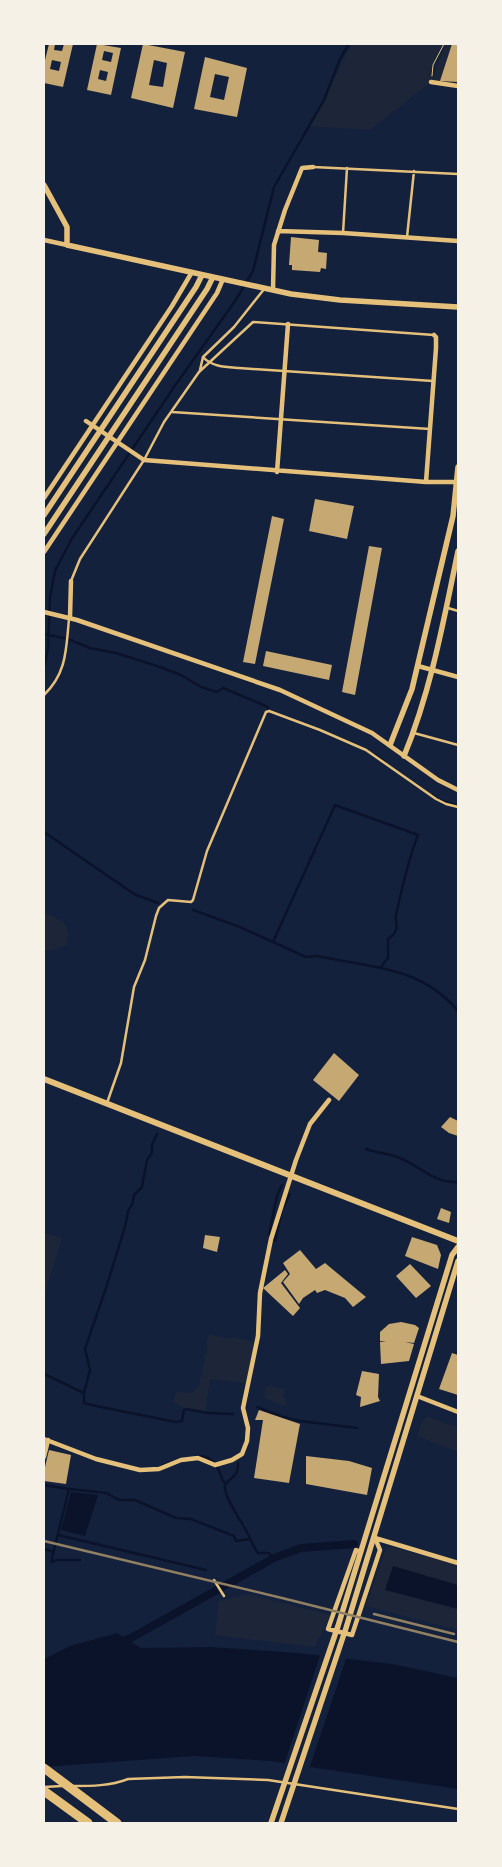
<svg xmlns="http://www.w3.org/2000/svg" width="502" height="1867" font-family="'Archivo Narrow',sans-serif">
<rect width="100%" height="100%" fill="#14213d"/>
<path fill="#1d2539" d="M351,44H444L433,65L432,80L446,44H458V84L431,82L370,130L309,126L324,100Z
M44,913C59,918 74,925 66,945L54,950H44Z
M44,1233L62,1238L44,1296Z
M209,1334L229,1339L232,1337L255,1342L247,1383L210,1379L205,1412L185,1408L173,1402L176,1392L192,1393L199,1385L201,1376L207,1378L202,1375L205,1358L203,1356L206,1354C208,1347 206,1339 209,1334Z
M266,1386L285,1389L283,1395L287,1404L285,1406L264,1398Z
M429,1417L458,1428V1452L417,1436L423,1419Z
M387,1546L458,1565V1630L366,1606Z
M247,1594L330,1615L315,1647L215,1635L219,1601Z"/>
<path fill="#0b132b" d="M71,1492L98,1495L85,1536L61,1530Z
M393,1566L458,1585V1609L385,1590Z
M117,1633L141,1648L211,1647L298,1653L392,1664L458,1678V1789L270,1761L194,1756L44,1767V1659L70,1646Z"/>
<path fill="#14213d" d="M321,1653L347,1656L309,1769L284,1765Z"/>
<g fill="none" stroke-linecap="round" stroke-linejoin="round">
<path stroke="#0b132b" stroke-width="2.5" d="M44,634L68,639L90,648L116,653L160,667L181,675L201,687L217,692L223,688L268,707V711
M44,667L48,649L50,597L55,571L71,540L174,387L235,301L253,271L274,187L324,100L340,59L349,44
M375,755L385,762
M432,795L439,800L458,806
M44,832L134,894L158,903
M193,910L240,927L306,957L317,956C371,968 421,966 458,1011
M273,942L335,805L418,835C408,860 402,888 396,915C395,921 398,925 396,930C395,934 392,936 388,939V958L380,968
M366,1149C376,1153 387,1153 397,1157C419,1164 433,1184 458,1182
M269,1234L277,1196L282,1185
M275,1241L282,1210L290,1194
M44,1374L84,1393V1403L96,1406L176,1422L182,1421L184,1410L186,1409L208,1413L233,1414
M84,1393L90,1370L85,1349L107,1285L126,1223L128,1211L132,1205L134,1195L142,1187L147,1160L152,1153V1145L157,1134
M257,1407L283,1417L300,1421L357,1428
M196,1456C214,1455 218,1467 223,1481L226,1483
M238,1463C239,1479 227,1478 225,1486C223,1495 242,1523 247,1532C251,1539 253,1547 258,1553H269L273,1559
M162,1466L180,1459
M44,1485L69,1489
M58,1535L206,1570
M44,1549L54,1552
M80,1560H57L51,1562L69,1489L107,1493L119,1500H135L176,1518L191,1519L234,1536L236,1541L250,1539"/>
<path stroke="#0b132b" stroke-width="8" d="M118,1643L131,1638L274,1558L301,1548L354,1544"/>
</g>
<path fill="#c6a872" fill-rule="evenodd" d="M49,44H55L54,50L62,51L64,44H73L63,87L44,83V64ZM52,60L61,62L59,71L50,69Z
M97,44L121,48L111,95L87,90ZM104,51L113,53L111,62L102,60ZM100,70L108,72L106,81L98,79Z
M143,44L185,52L173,108L131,98ZM154,60L167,63L163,87L149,85Z
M452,44H458V82L440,81Z
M205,57L247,68L237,117L194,109ZM215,74L229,77L224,100L210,97Z
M291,237L319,240L318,252L327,253L326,269L321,268L320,272L292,270V265H289Z
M315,499L354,506L347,539L309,531Z
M272,516L284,519L255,664L243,662Z
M369,546L382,548L355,695L342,692Z
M266,651L332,665L329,680L263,666Z
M334,1053L359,1075L339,1101L313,1080Z
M450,1117L458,1121V1136L449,1133L441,1127Z
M441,1208L451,1212L449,1223L437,1219Z
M205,1235L220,1237L217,1252L203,1248Z
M412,1237L437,1245L441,1255L438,1269L405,1256Z
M300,1250L316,1269L325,1263L366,1297L353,1307L345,1298L325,1290L317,1293L315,1290L303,1298L299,1304L283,1282L290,1274L283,1263Z
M410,1264L431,1286L416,1298L396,1276Z
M285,1270L288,1274L281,1283L300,1308L293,1316L263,1288Z
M401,1322L415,1325L419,1328L414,1343L405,1342L414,1344L409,1361L381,1364L380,1342L386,1341H380V1332L389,1324Z
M452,1353L458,1355V1395L439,1389Z
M362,1371L379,1374L378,1397L380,1401L360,1407L361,1397L356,1395Z
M259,1410L300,1424L289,1483L254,1478L263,1420H255Z
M49,1450L71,1455L66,1484L44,1481V1466L45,1467Z
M306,1456L349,1461L372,1468L367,1495L306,1484Z"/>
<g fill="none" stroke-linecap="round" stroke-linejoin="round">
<path stroke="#e5c07b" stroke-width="1" d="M432,76L433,65L444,44"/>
<path stroke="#e5c07b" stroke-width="2.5" d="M313,167L458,174
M343,233L347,168
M407,237L414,171
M203,357C212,367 226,367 239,368L433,381
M200,370L203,357L234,327L265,288
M172,412L430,429
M71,581L80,559L144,460L164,422L199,372L253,322L434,335
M448,608L458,611
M44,695C67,673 66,649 69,619
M414,733L458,745
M107,1103L121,1063L134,987L145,960L156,916L159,908L168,900L191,902L193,900L207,851L266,712L269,711L320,730L366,750L436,799L446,804L458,807
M214,1580L224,1596
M73,1786C91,1786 110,1786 128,1779L185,1777L268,1780L458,1809
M44,1787L62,1786"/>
<path stroke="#e5c07b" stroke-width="4.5" d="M431,82L458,86
M278,231L343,233L458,241
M44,240L67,245
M273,290L274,245L285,210L302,168L313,167
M86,421L144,460L426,482H458
M277,472L288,324
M426,482L436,348V337L434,335
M44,498L172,306L192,272
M44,552L217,293L223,279
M44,612L77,620L280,690L372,733L438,780L458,790
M70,617L71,581
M418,666L458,677
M417,1396L458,1412
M44,1439L96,1459L140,1470L159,1469L181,1460L198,1458L215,1465L232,1460L242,1454L247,1441L248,1428L243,1408L258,1336L260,1293L271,1239L296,1160L310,1124L329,1100
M44,1457L48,1440
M375,1538L458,1563
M361,1552L356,1550L328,1629L352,1635L380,1550L375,1538"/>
<path stroke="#e5c07b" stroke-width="5.5" d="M44,185L67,227V245L291,294L340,300L458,307
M44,515L196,287L202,275
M44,534L207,289L213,277
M390,745L412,689L453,516L458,467
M404,756C431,691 444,619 458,551
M271,1823L338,1626L452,1255L458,1247
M281,1823L346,1628L458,1261"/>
<path stroke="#e5c07b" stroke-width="6" d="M44,1079L458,1241"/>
<path stroke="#e5c07b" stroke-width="9" d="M44,1768L117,1823
M44,1791L88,1823"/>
<path stroke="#918062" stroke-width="2.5" d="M44,1541L286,1599L458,1642
M374,1614L454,1634"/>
</g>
<rect width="502" height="1867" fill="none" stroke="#f6f1e7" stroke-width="90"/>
</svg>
